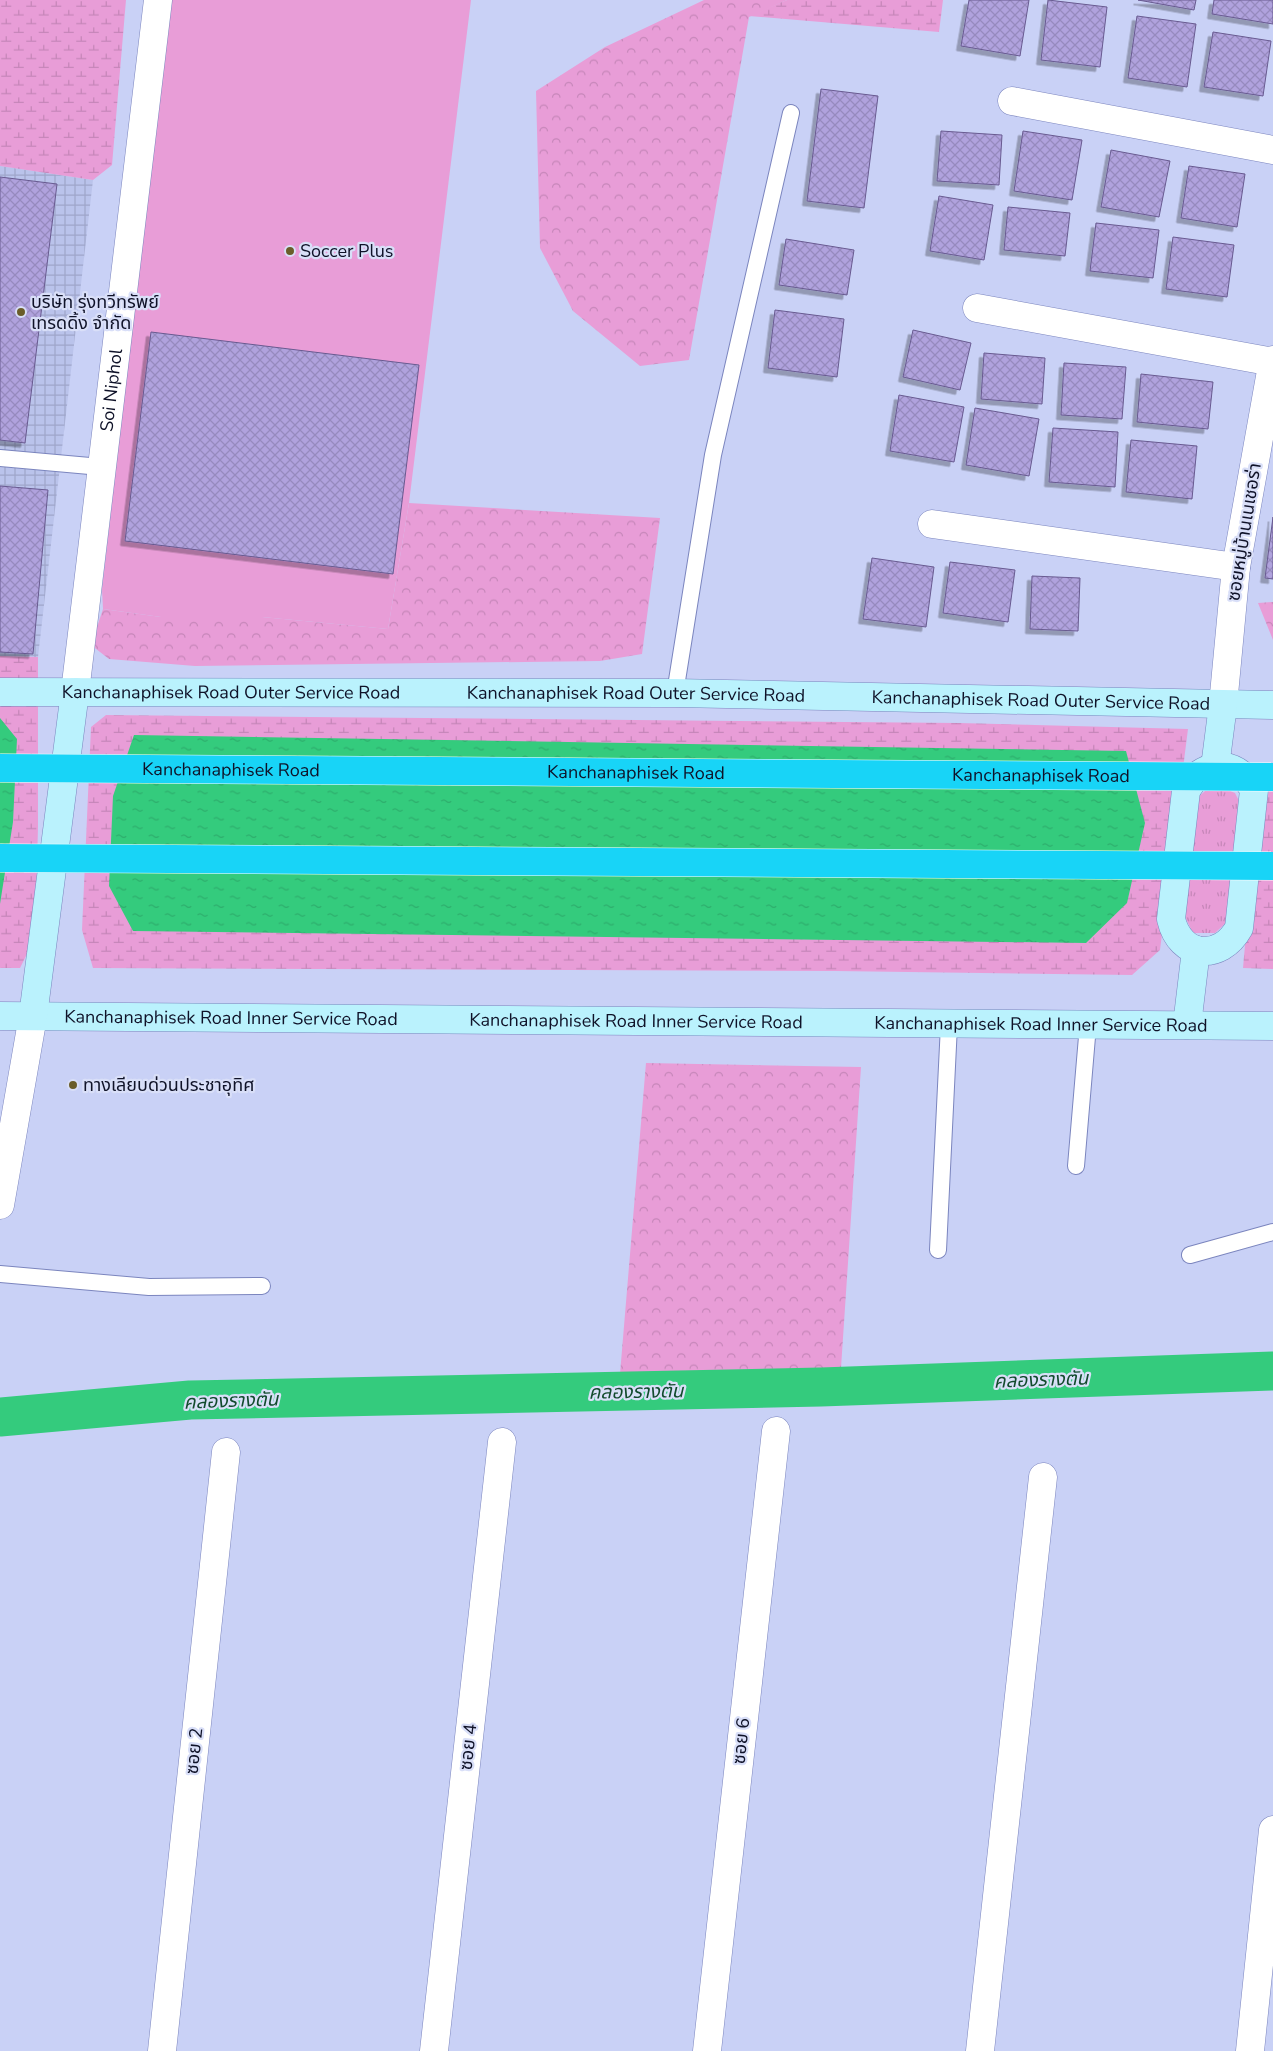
<svg xmlns="http://www.w3.org/2000/svg" width="1273" height="2051" font-family="'Nunito Sans','Noto Sans Thai',sans-serif">
<defs>
<pattern id="industrial-grid" width="8" height="8" patternUnits="userSpaceOnUse" patternTransform="scale(1.25)"><rect width="8" height="8" fill="#bac3eb"/><path d="M0 4h8M4 0v8" fill="none" stroke="#9fa6ca"/></pattern>
<pattern id="grass-tufts" width="24" height="20" patternUnits="userSpaceOnUse" patternTransform="scale(1.25)"><rect width="24" height="20" fill="#e89dd7"/><path d="M3 7l-1-3M5 7V3M7 7l1-3M15 17l-1-3M17 17v-4M19 17l1-3" fill="none" stroke="#c686b9"/></pattern>
<pattern id="forest-crowns" width="20" height="18" patternUnits="userSpaceOnUse" patternTransform="scale(1.25)"><rect width="20" height="18" fill="#e89dd7"/><path d="M2 6a3 3 0 1 1 6 0M12 15a3 3 0 1 1 6 0" fill="none" stroke="#c686b9"/></pattern>
<pattern id="wetland-marsh" width="20" height="14" patternUnits="userSpaceOnUse" patternTransform="scale(1.25)"><rect width="20" height="14" fill="#e89dd7"/><path d="M1 5h8M5 5V1M11 12h8M15 12V8" fill="none" stroke="#c686b9"/></pattern>
<pattern id="water-ripples" width="26" height="14" patternUnits="userSpaceOnUse" patternTransform="scale(1.25)"><rect width="26" height="14" fill="#34cb7d"/><path d="M2 4q2-2 4 0t4 0M15 11q2-2 4 0t4 0" fill="none" stroke="#2dad6c"/></pattern>
<pattern id="building-cross-hatch" width="8" height="8" patternUnits="userSpaceOnUse" patternTransform="scale(1.25)"><rect width="8" height="8" fill="#b0a2dd"/><path d="M0 0l8 8M0 8l8-8" fill="none" stroke="#968abe"/></pattern>
<filter id="shadow"><feDropShadow dx="-4.5" dy="4.5" stdDeviation="0" flood-color="#0004"/></filter>
</defs>
<rect width="100%" height="100%" fill="#c9d1f6"/>
<path fill="url(#industrial-grid)" d="M0,166L93,180L38,657L0,656Z"/>
<path fill="url(#grass-tufts)" d="M1213,784L1235,793L1241,805L1230,919L1215,933H1193L1184,915L1195,800Z"/>
<path fill="url(#forest-crowns)" d="M704,0H787L749,17L689,360L640,366L573,311L540,248L536,91L605,47Z
M409,503L660,518L642,654L600,661L195,666L109,659L91,645L103,609L161,617H262L388,629Z
M1273,602V640L1258,603Z
M646,1063L861,1067L841,1368L620,1374Z"/>
<path fill="url(#wetland-marsh)" d="M0,0H126L112,165L93,180L0,166Z
M787,0H943L939,32L749,16Z
M0,656L38,657V827L35,938L20,968H0Z
M106,715L959,723L1188,729L1160,950L1132,975L835,971L93,968L82,930L91,727Z
M1273,780V969L1243,968L1255,832Z"/>
<path fill="#e89dd7" d="M170,0H471L409,503L388,629L262,617H161L103,609L102,589Z"/>
<path fill="url(#water-ripples)" d="M0,718L17,739L13,822L0,904Z
M134,735L1126,751L1145,823L1127,903L1086,943L133,931L109,886L113,796Z"/>
<g fill="none" stroke-linecap="round" stroke-linejoin="round">
<path stroke="#34cb7d" stroke-width="39" d="M0,1417L190,1400L821,1387L1273,1371"/>
</g>
<path fill="url(#building-cross-hatch)" stroke="#685a90" filter="url(#shadow)" d="M969,0H1029L1020,56L961,46Z
M1048,0L1107,7L1100,67L1041,60Z
M1138,0H1196L1194,10Z
M1214,0H1273V24L1212,14Z
M1137,16L1196,24L1187,87L1128,78Z
M1213,32L1271,41L1263,96L1204,87Z
M821,89L878,96L864,208L807,201Z
M941,131L1002,135L999,185L937,181Z
M1023,131L1082,140L1072,200L1014,191Z
M1111,150L1170,161L1159,217L1101,207Z
M1189,166L1245,174L1237,227L1181,218Z
M0,177L57,184L25,443L0,440Z
M939,196L993,205L984,260L930,251Z
M1008,207L1070,213L1065,256L1004,250Z
M1096,223L1159,230L1153,278L1090,271Z
M1173,237L1234,245L1227,297L1166,289Z
M786,239L854,250L847,295L779,285Z
M775,310L844,319L837,377L768,368Z
M913,330L971,343L960,390L903,377Z
M151,332L419,365L393,574L125,541Z
M984,353L1045,358L1042,404L981,399Z
M1064,363L1126,367L1122,419L1061,415Z
M1141,374L1213,382L1208,429L1137,422Z
M899,395L964,407L954,462L890,451Z
M975,408L1039,419L1029,476L966,465Z
M1053,428L1118,432L1115,487L1049,482Z
M1131,440L1197,446L1192,499L1126,492Z
M0,486L48,490L33,654L0,652Z
M1273,517V579L1265,578Z
M872,558L934,567L926,627L863,619Z
M950,562L1015,570L1008,622L943,613Z
M1032,576L1080,578L1078,631L1030,629Z"/>
<g fill="none" stroke-linecap="round" stroke-linejoin="round">
<defs>
<path id="lane" d="M0,458L101,467
M675,693L713,455L791,113
M1076,1166L1088,1025
M938,1250L949,1025
M1190,1255L1273,1232
M0,1274L149,1287L262,1286"/>
<g id="street">
<path d="M1012,101L1273,150"/>
<path d="M977,308L1273,362"/>
<path d="M932,524L1236,567"/>
<path id="s1" d="M75,692L158,0"/>
<path d="M1223,705L1236,567L1273,360"/>
<path d="M0,1205L33,1016"/>
<path d="M162,2051L226,1452"/>
<path d="M434,2051L502,1442"/>
<path d="M707,2051L776,1431"/>
<path d="M980,2051L1043,1477"/>
<path d="M1250,2051L1273,1830"/>
</g>
<g id="secondary">
<path id="s2" d="M0,692L675,693L1273,705"/>
<path d="M1220,766C1236,768 1246,775 1254,790L1239,928C1220,962 1180,958 1171,919L1186,791C1194,776 1203,769 1220,766Z"/>
<path d="M1215,767L1223,705"/>
<path id="s3" d="M0,1016L1273,1026"/>
<path d="M33,1016L75,692"/>
<path d="M1187,1025L1196,950"/>
</g>
</defs>
<use href="#lane" stroke="#7b85be" stroke-width="18"/>
<use href="#street" stroke="#7b85be" stroke-width="29"/>
<use href="#secondary" stroke="#7b85be" stroke-width="29"/>
<use href="#lane" stroke="#fff" stroke-width="16"/>
<use href="#street" stroke="#fff" stroke-width="28"/>
<use href="#secondary" stroke="#baf2fd" stroke-width="28"/>
<defs>
<g id="highway-bridge">
<path id="s4" d="M0,768L1273,777"/>
<path d="M0,858L1273,866"/>
</g>
</defs>
<use href="#highway-bridge" stroke="#fff" stroke-width="29" stroke-linecap="butt"/>
<use href="#highway-bridge" stroke="#18d4f7" stroke-width="28"/>
</g>
<g fill="#6a5d2a" stroke="#d9dff8" stroke-width="2">
<circle cx="290" cy="251" r="5"/>
<circle cx="21" cy="312" r="5"/>
<circle cx="73" cy="1085" r="5"/>
</g>
<g text-anchor="middle" stroke-width="4.5" stroke-linejoin="round" paint-order="stroke">
<g font-size="18" fill="#0f1228" stroke="#d9dff8" text-anchor="start">
<text x="300" y="257">Soccer Plus</text>
<text x="31" y="308">บริษัท รุ่งทวีทรัพย์<tspan x="31" dy="21">เทรดดิ้ง จำกัด</tspan></text>
<text x="83" y="1091">ทางเลียบด่วนประชาอุทิศ</text>
</g>
<g font-size="18" fill="#0f1228" stroke="#d9dff8">
<text dy="6" stroke="none"><textPath href="#s1" startOffset="304">Soi Niphol</textPath></text>
<text transform="translate(1244 532) rotate(-81)" y="6">ซอยหมู่บ้านเนเชอร่า</text>
<text dy="6" stroke="none"><textPath href="#s2" startOffset="231">Kanchanaphisek Road Outer Service Road</textPath></text>
<text dy="6" stroke="none"><textPath href="#s2" startOffset="636">Kanchanaphisek Road Outer Service Road</textPath></text>
<text dy="6" stroke="none"><textPath href="#s2" startOffset="1041">Kanchanaphisek Road Outer Service Road</textPath></text>
<text dy="6" stroke="none"><textPath href="#s4" startOffset="231">Kanchanaphisek Road</textPath></text>
<text dy="6" stroke="none"><textPath href="#s4" startOffset="636">Kanchanaphisek Road</textPath></text>
<text dy="6" stroke="none"><textPath href="#s4" startOffset="1041">Kanchanaphisek Road</textPath></text>
<text dy="6" stroke="none"><textPath href="#s3" startOffset="231">Kanchanaphisek Road Inner Service Road</textPath></text>
<text dy="6" stroke="none"><textPath href="#s3" startOffset="636">Kanchanaphisek Road Inner Service Road</textPath></text>
<text dy="6" stroke="none"><textPath href="#s3" startOffset="1041">Kanchanaphisek Road Inner Service Road</textPath></text>
<text transform="translate(741 1741) rotate(-84)" y="6">ซอย 6</text>
<text transform="translate(468 1747) rotate(-84)" y="6">ซอย 4</text>
<text transform="translate(194 1751) rotate(-84)" y="6">ซอย 2</text>
</g>
<g font-size="19" font-style="italic" fill="#124b2d" stroke="#d9dff8">
<text transform="translate(1041 1379) rotate(-2)" y="7">คลองรางตัน</text>
<text transform="translate(636 1391) rotate(-1)" y="7">คลองรางตัน</text>
<text transform="translate(231 1400) rotate(-2)" y="7">คลองรางตัน</text>
</g>
</g>
</svg>
